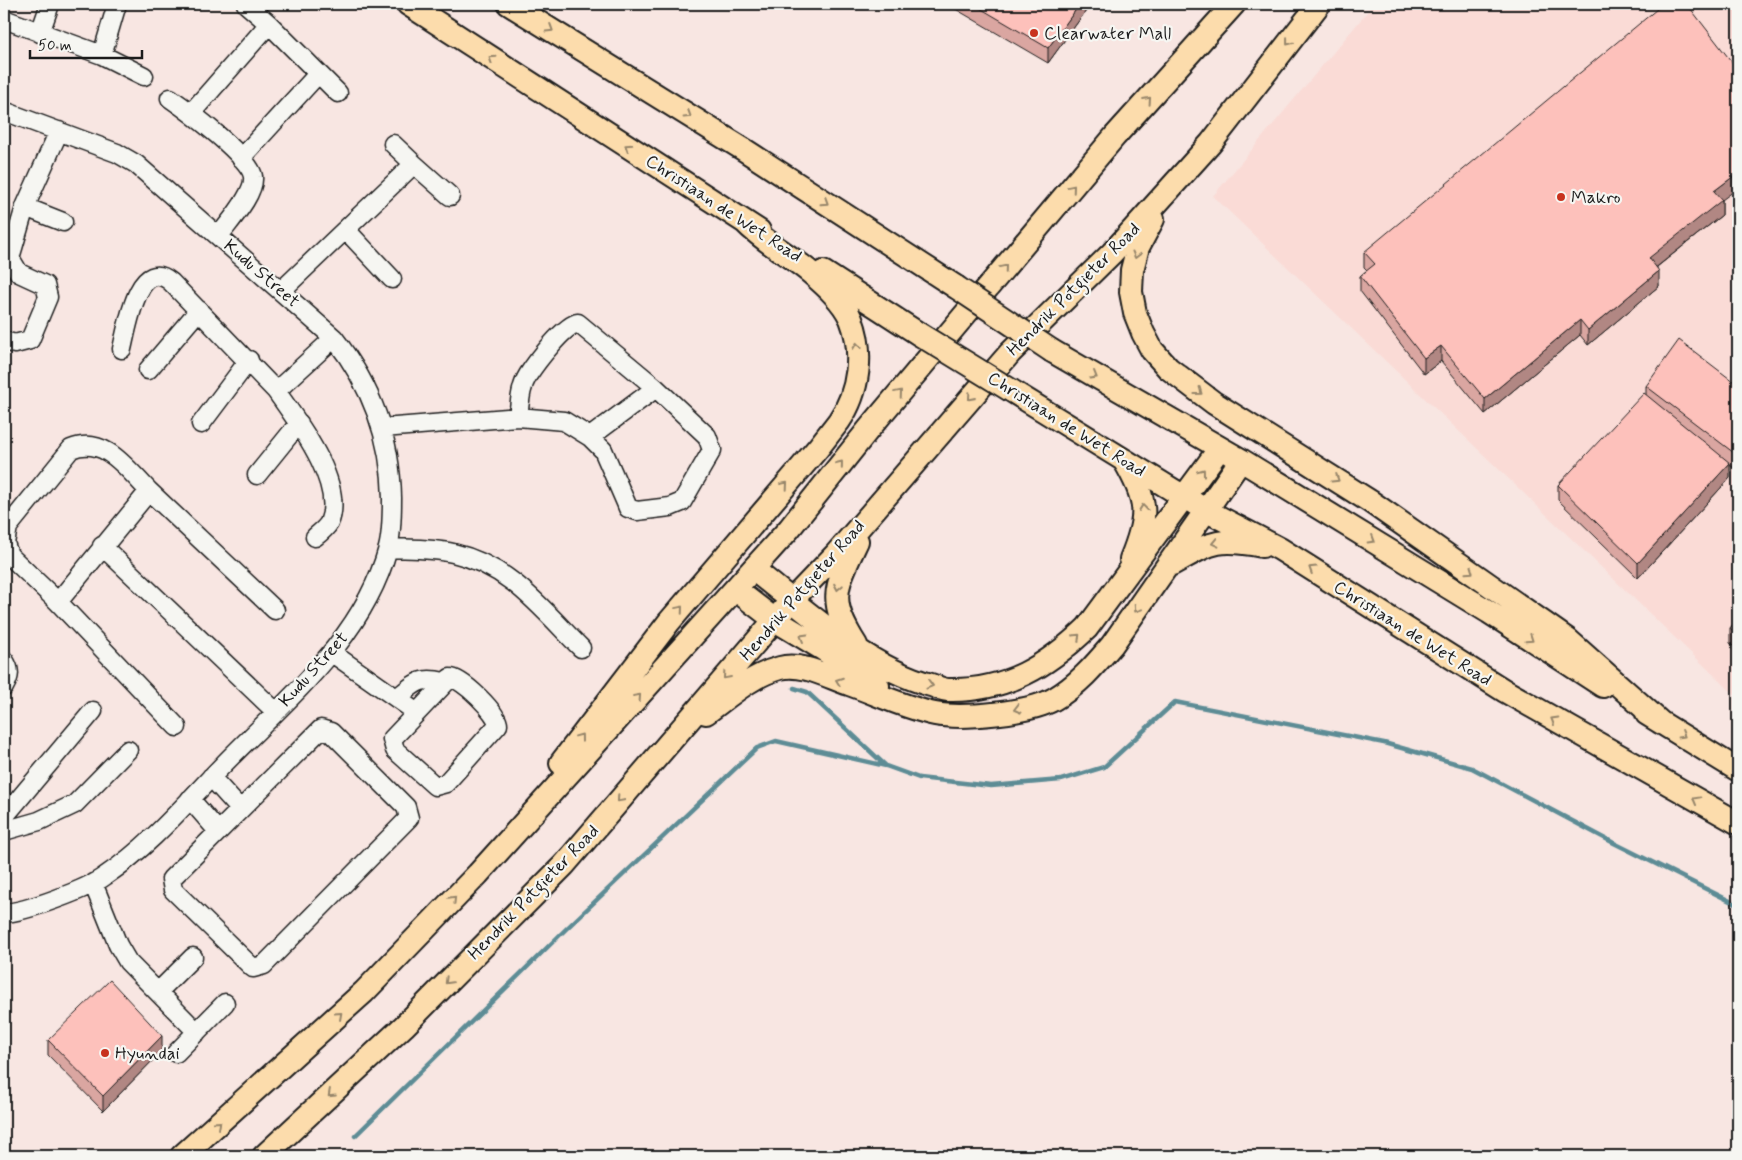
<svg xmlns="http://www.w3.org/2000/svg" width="1742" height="1160" font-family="Mynerve,sans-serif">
<rect width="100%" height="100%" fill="#f8e6e2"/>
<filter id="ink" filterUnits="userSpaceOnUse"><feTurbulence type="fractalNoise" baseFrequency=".02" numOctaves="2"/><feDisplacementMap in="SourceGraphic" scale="10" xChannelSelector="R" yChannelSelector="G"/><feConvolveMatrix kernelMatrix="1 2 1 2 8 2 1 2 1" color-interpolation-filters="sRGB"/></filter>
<g filter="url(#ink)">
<path fill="#fadbd6" d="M1374,4H1738V698L1213,196Z"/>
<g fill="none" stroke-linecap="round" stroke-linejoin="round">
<path stroke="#5d8c95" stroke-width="4.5" d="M794,688L807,692L886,766L919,778L991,786L1061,780L1104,767L1175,702L1384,743L1472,768L1612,842L1738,905
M355,1136L566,929L757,748L776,741L886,766"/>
<defs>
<path id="minor" d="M4,19L102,55L144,76
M269,24L338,93
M40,33L50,4
M102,55L117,4
M170,98C186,109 252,158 253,177C255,194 229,222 219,236
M4,111L117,153L136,164L334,338C371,385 391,438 392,498C392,514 392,533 388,548C364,638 285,701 223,765C186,803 150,846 105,876C88,889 25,912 4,913
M192,112L269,24L246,4
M59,131L25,207L63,222
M241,158L318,74
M414,164L450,196
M347,231L392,279
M281,291L414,164L393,144
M4,341L15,344L30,340L48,297L45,285L19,273L10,258L25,207
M122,349C127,329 138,254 171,282L276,391
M148,370L199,310
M201,424L249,360
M383,428L518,417L564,421L590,437L603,450L626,503L628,508L637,511L670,507L682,502L712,450L707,436L656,388L578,323C565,324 535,364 528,375C520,388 520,403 518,417
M590,437L656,388
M257,475L299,423
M149,491C127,469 105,435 71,449L8,527L5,543L9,555L58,602L177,727
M315,537C320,533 326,528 329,523C346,484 297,421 276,391L334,338
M102,546L275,711
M388,548C409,549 432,548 453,553C510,566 542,609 581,648
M58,602L149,491L275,610
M332,653L416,712
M4,660C11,670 10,677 4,687
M450,678C462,678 498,713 498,725L446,783L435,786L395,750L392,739Z
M397,698C415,683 420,676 444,682
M321,729L331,732L406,807L409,818L264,965L253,968L173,890L171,879Z
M211,777L239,808
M190,799L217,830
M4,817L93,711
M4,831L39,821L75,804L128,750
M93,883L118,945L128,962L197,1032
M158,992L193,957
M176,1053L225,1003"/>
<path id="major" d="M408,4L759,231
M509,4L743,149L956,287
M1153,219L1138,247L1132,270L1131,292L1135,313L1143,333L1152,350L1168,368L1214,403L1371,502L1568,640L1660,722
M823,272L919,334
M1052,351L1241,460L1489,612L1603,686
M1012,391L1207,511L1280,549L1505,691L1738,823
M1124,460C1148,501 1149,515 1131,559
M1172,564C1211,543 1216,537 1262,546
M753,569C805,610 867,668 931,685C937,687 943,690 949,690C1007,691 1047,666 1087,628L1220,448
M736,590L775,620L823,649L878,686
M856,645C827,600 835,588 857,541
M706,713C728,697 752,675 780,668C802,662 828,677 849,684C877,694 906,708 935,714C962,719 1030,713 1054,699C1077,686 1095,665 1112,645L1241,460
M1647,714L1738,770
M561,763L669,622L818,448C825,439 832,430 839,421C859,392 864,352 851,319C843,301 826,286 811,273C790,255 765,243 745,222
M182,1156L364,992L478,874L789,529L868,430L1115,136L1234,4
M264,1156L404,1026L564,865L792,600L836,554L1010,353L1112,253L1211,143L1319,4"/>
</defs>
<use href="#minor" stroke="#1c1c1c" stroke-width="21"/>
<use href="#major" stroke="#1c1c1c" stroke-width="26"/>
<use href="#minor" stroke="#f6f6f2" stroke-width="18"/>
<use href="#major" stroke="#fcdcac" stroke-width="22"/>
<defs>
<path id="major-bridge" d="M956,287L1052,351
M919,334L1012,391"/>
</defs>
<use href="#major-bridge" stroke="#1c1c1c" stroke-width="26" stroke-linecap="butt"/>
<use href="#major-bridge" stroke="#fcdcac" stroke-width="22"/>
</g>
<path fill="#daa6a1" stroke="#1c1c1c" d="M947,4H1091L1048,63Z
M1722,200V215L1657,267L1659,286L1588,345L1580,335L1485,414L1441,361L1424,374L1360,291V276L1367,270L1364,267V252Z
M1738,385V471L1730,465V478L1638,578L1558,500V485L1646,395V386Z
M1738,619V651L1730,643V628Z
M48,1040L162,1051L103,1111L48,1055Z"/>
<path fill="#b18783" stroke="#1c1c1c" d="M1080,4H1091L1048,63V48Z
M1738,173V188L1722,200V215L1649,273V258L1714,191Z
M1659,271V286L1588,345V330Z
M1580,320V335L1485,414V399Z
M1441,346V361L1424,374V358Z
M1730,463V478L1638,578V563Z
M162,1036V1051L103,1111V1096Z"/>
<path fill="#fdc1bb" stroke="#1c1c1c" d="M973,4H1080L1048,48Z
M1663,4H1687L1738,70V173L1714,191L1722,200L1649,258L1659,271L1588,330L1580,320L1485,399L1441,346L1424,358L1360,276L1375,264L1364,252Z
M1679,340L1738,385V456L1646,386Z
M1644,393L1730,463L1638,563L1558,485Z
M1738,619V636L1730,628Z
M110,980L162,1036L103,1096L48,1040Z"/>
<defs><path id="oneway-chevron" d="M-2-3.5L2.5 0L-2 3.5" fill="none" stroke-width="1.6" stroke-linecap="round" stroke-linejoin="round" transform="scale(1.25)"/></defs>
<g stroke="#97866b">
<use href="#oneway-chevron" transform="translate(550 29) rotate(32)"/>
<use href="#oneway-chevron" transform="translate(1289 42) rotate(128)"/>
<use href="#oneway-chevron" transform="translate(492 59) rotate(-147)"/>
<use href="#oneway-chevron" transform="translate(1148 100) rotate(-48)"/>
<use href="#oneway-chevron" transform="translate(688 115) rotate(32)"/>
<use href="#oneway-chevron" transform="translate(628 147) rotate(-147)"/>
<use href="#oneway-chevron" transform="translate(1072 188) rotate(-50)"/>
<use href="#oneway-chevron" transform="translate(825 202) rotate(33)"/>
<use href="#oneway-chevron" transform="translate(1136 255) rotate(105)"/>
<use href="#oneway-chevron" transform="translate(1004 268) rotate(-50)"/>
<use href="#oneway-chevron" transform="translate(857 346) rotate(-97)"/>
<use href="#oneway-chevron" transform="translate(1094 376) rotate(30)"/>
<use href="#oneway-chevron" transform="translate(1199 392) rotate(36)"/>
<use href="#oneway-chevron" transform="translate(899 393) rotate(-50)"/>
<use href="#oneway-chevron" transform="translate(971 397) rotate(131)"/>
<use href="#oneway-chevron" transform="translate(840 464) rotate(-51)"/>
<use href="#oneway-chevron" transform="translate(1202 472) rotate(-53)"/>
<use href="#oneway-chevron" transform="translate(1336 479) rotate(32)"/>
<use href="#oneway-chevron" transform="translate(785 485) rotate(-49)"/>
<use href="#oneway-chevron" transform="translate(1143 508) rotate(-96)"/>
<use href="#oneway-chevron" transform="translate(1372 540) rotate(31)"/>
<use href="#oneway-chevron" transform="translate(1215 543) rotate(167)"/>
<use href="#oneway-chevron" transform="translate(1312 569) rotate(-148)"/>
<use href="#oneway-chevron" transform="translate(1470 571) rotate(35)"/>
<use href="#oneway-chevron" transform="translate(838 587) rotate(101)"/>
<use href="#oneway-chevron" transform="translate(680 609) rotate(-50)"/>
<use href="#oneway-chevron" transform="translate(1137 609) rotate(124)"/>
<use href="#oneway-chevron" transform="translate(803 637) rotate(-150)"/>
<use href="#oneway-chevron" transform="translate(1077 637) rotate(-44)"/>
<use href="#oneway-chevron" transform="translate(1530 639) rotate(34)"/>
<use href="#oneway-chevron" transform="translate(726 676) rotate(131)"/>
<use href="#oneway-chevron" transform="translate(839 681) rotate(-160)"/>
<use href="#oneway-chevron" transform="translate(930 685) rotate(15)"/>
<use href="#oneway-chevron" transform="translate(638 697) rotate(-48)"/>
<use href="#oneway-chevron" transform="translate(1017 709) rotate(166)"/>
<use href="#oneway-chevron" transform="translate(1554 720) rotate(-150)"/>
<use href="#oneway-chevron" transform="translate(1682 735) rotate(31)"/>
<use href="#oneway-chevron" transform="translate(580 737) rotate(-53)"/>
<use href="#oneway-chevron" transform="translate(620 799) rotate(131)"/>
<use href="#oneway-chevron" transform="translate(1696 800) rotate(-151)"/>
<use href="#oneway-chevron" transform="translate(453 899) rotate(-46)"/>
<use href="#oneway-chevron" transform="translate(448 981) rotate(135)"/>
<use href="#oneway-chevron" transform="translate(339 1015) rotate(-42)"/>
<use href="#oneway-chevron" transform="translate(331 1094) rotate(137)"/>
<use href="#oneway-chevron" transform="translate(218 1124) rotate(-42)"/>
</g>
</g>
<g fill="#c8321e" stroke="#f6f6f2" stroke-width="2">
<circle cx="1034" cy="33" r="5"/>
<circle cx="1561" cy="197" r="5"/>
<circle cx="105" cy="1053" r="5"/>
</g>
<g text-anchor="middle" stroke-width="4.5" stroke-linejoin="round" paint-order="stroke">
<g font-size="18" fill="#1c1c1c" stroke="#f6f6f2" text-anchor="start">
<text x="1044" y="39">Clearwater Mall</text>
<text x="1571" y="203">Makro</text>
<text x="115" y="1059">Hyundai</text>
</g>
<g font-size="18" fill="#1c1c1c" stroke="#f6f6f2">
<text transform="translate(724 208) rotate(33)" y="6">Christiaan de Wet Road</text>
<text transform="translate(262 273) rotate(41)" y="6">Kudu Street</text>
<text transform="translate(1073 289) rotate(-45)" y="6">Hendrik Potgieter Road</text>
<text transform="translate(1067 424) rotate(32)" y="6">Christiaan de Wet Road</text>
<text transform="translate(802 590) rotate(-49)" y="6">Hendrik Potgieter Road</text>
<text transform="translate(1413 633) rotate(32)" y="6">Christiaan de Wet Road</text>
<text transform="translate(313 669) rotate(-48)" y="6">Kudu Street</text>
<text transform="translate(533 892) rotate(-46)" y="6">Hendrik Potgieter Road</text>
</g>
</g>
<rect width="1742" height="1160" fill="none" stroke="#f6f6f2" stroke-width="20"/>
<rect x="10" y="10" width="1722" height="1140" fill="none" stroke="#1c1c1c" stroke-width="2" filter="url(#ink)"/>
<path d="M30 50v8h112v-8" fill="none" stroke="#1c1c1c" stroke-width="2.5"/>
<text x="38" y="50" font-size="15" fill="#1c1c1c" stroke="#f6f6f2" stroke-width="4" paint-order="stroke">50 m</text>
</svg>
